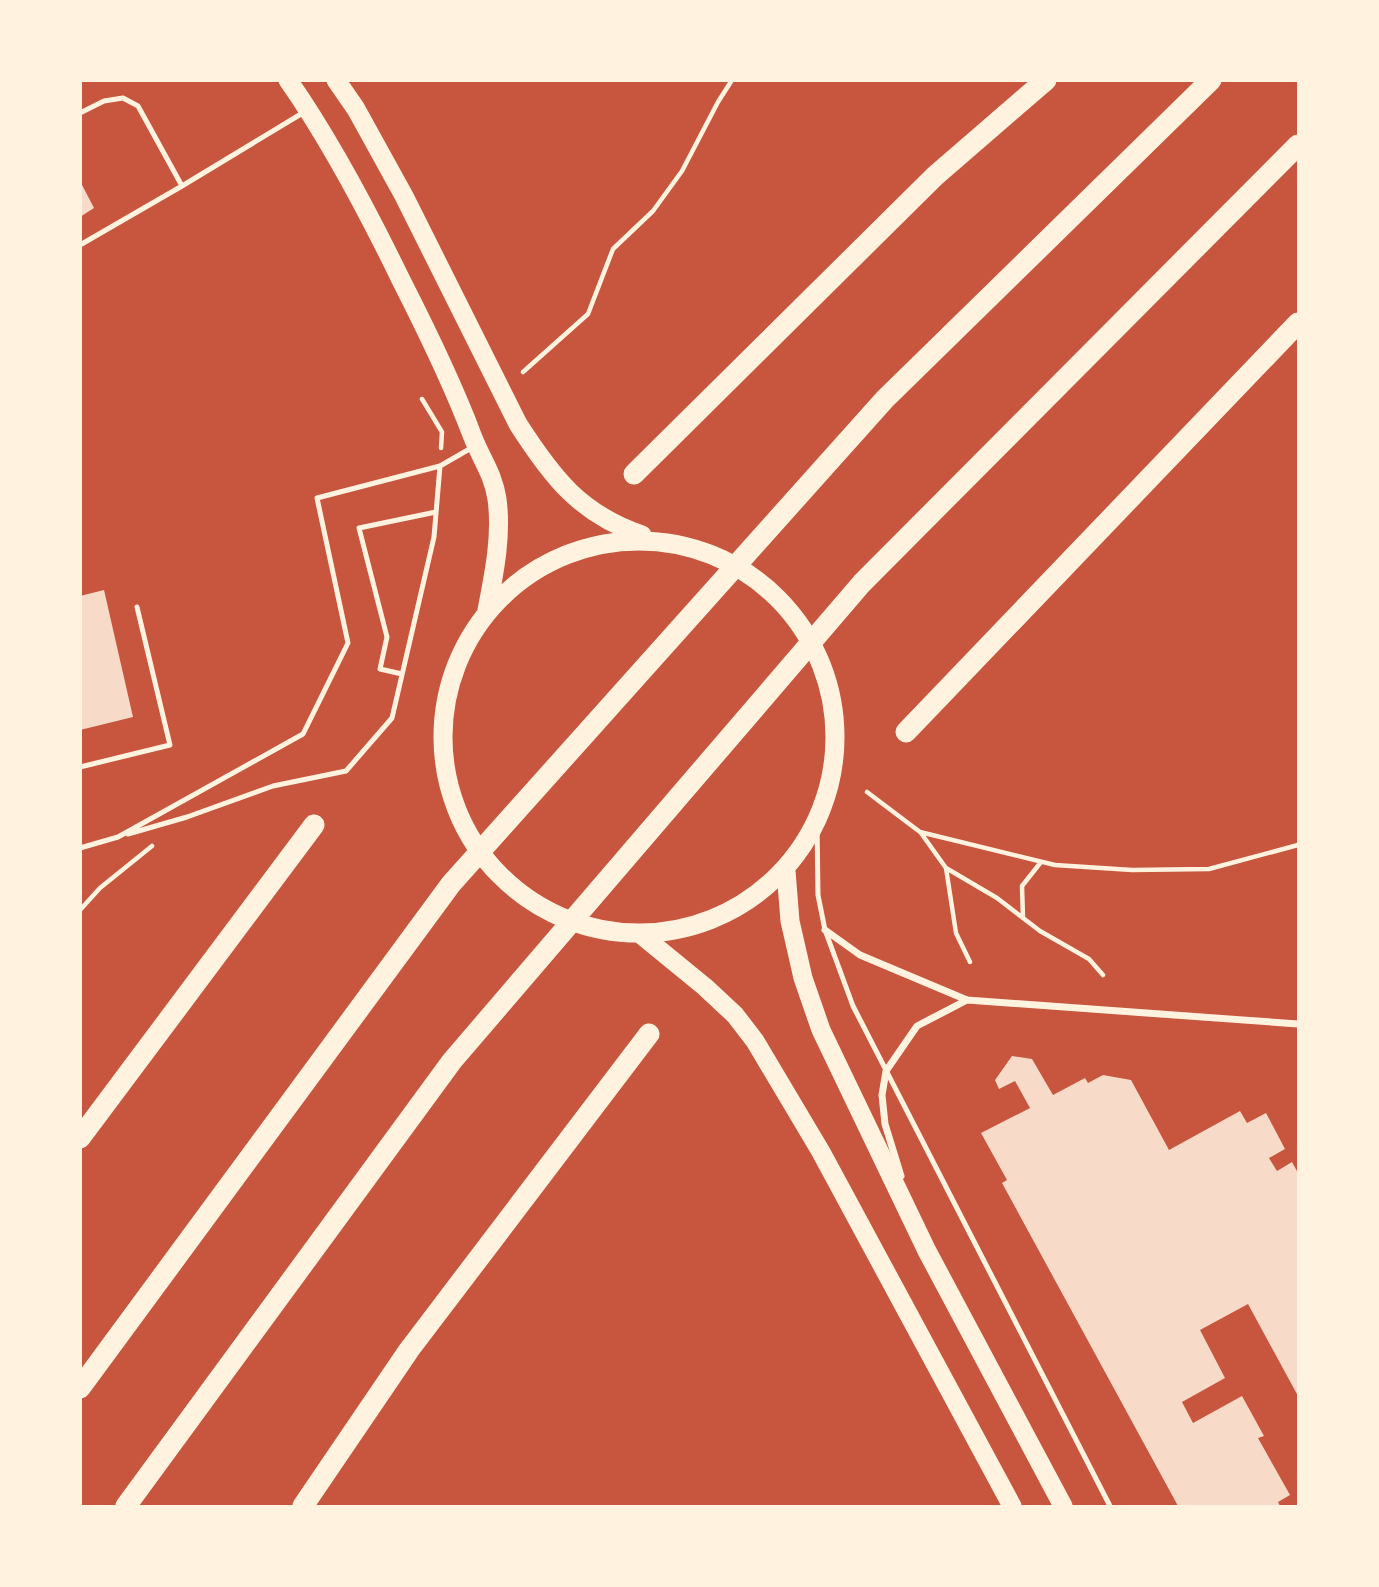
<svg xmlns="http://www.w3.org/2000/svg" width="1379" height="1587" font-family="Spectral,serif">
<rect width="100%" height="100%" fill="#c8553d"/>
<path fill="#f7dbc8" d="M80,181L94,208L80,217Z
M104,590L133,717L80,730V596Z
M1012,1056L1032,1059L1053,1095L1085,1078L1088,1083L1103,1075L1131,1080L1169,1150L1240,1111L1247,1123L1266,1113L1285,1149L1269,1158L1277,1171L1292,1162L1298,1173V1396L1248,1304L1200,1330L1225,1378L1182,1402L1193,1423L1242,1396L1264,1436L1258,1438L1290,1495L1278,1502L1280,1506H1178L1002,1183L1007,1180L981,1133L1030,1108L1015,1081L999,1089L995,1080Z"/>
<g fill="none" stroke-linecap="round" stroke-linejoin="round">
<path stroke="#fff3e0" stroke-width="4.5" d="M523,372L588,314L613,249L653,211L682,171L718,102L732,80
M422,399L442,432L441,448
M867,792L920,832L1055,865L1132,870L1209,869L1298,845
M921,833L946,868L956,933L970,962
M946,868L997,898L1040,931L1089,959L1103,975
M80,910L100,888L152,846
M1023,918L1022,886L1041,862"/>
<path stroke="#fff3e0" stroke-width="5" d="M80,113L104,101L123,98L138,106L182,186L306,111
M80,245L182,186
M402,674L380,669L387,637L359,528L436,512
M80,767L170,745L137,607
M817,823L818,895L825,930L853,1006L1110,1506
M128,834L187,817L273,786L346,771L392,718L434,537L440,466L473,447
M80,848L118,837L303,734L348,643L317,498L440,466"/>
<path stroke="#fff3e0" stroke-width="7" d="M825,930L860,955L967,1000L1298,1024
M901,1176L885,1124L882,1095L886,1071L917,1026L967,1000"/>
<path stroke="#fff3e0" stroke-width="19" d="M288,80C332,143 368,212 401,280C427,331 452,382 472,435C481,459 493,473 497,499C502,536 494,574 487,610
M336,80L356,109L404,196L518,424C552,477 580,514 642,535
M443 737a196 196 0 1 1 392 0a196 196 0 1 1-392 0Z
M786,871L790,921L803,978L821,1030L927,1251L1063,1506
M639,933L705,987L735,1015L755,1041L821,1152L1012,1506"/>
<path stroke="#fff3e0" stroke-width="21" d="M634,474L935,176L1046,80
M906,732L1298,323
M80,1138L314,825
M80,1388L451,884L885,399L1211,80
M126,1506L452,1061L862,583L1298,145
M303,1506L409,1350L649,1034"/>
</g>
<rect width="1379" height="1587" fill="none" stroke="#fff3e0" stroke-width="164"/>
</svg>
